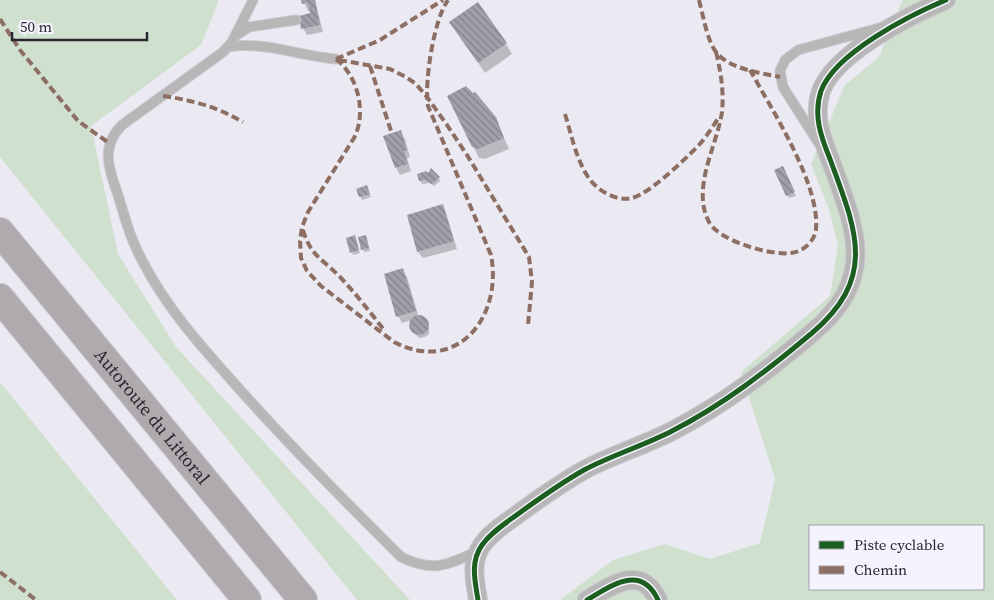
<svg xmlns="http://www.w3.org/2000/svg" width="994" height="600" font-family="'Source Serif 4',serif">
<defs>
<pattern id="building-back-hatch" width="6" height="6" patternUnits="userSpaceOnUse" patternTransform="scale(1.25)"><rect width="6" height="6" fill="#a19faa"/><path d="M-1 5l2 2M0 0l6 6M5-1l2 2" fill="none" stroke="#83828b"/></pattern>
</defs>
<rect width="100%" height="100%" fill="#ebe9f2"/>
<path fill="#d0e0ce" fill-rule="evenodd" d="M0,0H219L201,45L91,126L118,254L176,347L410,600H357L0,157Z
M904,0H994V600H560L613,560L665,544L710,559L760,543L775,479L741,372L830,296L838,245L829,209L811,164L845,85L879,57L902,1ZM810,526H983V589H810Z
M0,382L177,600H0Z"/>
<path fill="#0003" d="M303,0H315L323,32L307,35L303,28L312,14L311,10L308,11Z
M457,32L506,44L512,54L485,73Z
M495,118L509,149L485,159L479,158L473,146Z
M400,132L405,139L410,157L407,158L411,171L400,175L396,168Z
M775,170H784L796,196L789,198Z
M439,178L440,181L434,186L429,183L422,184L420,181Z
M368,190L371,197L362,200L360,196Z
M442,206L446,213L457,249L423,258L418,252Z
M366,236L370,251L364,252L363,249Z
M356,239L360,253L353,255L352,252Z
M403,270L407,277L419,318H423L429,326V334L425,337L419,338L413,331L411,328L412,320L402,323L398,316Z"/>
<path fill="url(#building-back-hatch)" d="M301,0H315L320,25L301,29L299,16L310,13L308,3L302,4Z
M478,2L507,43L478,63L449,22Z
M466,86L473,93L475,92L496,117L504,138L478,149L472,147L447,96Z
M401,130L407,150L404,151L408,164L395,168L383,136Z
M783,166L795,192L786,196L774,170Z
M431,168L440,177L432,184L426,180L419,181L417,174L426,171L428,173Z
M367,185L370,194L359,197L356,189Z
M443,204L454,241L417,252L407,215Z
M355,235L359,250L350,253L346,238Z
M366,235L369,248L361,250L358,237Z
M403,268L416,311L396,317L384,274Z
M409 325a10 10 0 1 1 20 0a10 10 0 1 1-20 0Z"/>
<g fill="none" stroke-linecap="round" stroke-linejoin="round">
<defs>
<path id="lane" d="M253,0L232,42L223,52L122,125C100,147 109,169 118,195C125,218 131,241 143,262C166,307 200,345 234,383C287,443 344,500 401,557C434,573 447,565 478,551
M237,35L249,27L296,20
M228,47C264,41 300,56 336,59
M818,142L783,87L780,71L785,60L798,50L879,28"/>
<path id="street" d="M478,600C475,581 470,562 482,545C491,532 506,523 518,514C540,498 561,483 584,470C612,455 643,446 672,431C723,405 768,370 812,333C878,277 856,230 830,159C821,137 813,115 821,91C835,53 910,15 946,0
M587,600C611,586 641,563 658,600"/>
<g id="highway">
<path id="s1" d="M0,232L303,600"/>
<path d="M0,298L247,600"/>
</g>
</defs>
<use href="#lane" stroke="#c9c7ce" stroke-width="11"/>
<use href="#street" stroke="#c9c7ce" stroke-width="20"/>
<use href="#highway" stroke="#c9c7ce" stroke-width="30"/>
<use href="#lane" stroke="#b9b6b7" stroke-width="9"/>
<use href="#street" stroke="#b9b6b7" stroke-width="18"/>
<use href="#highway" stroke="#afaaad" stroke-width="28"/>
<path stroke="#8d6e63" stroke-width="4" stroke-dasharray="8 4" stroke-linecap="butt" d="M699,0C703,15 707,40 716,52C729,69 761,73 780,77
M0,19L20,50L78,121L109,143
M716,52C721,73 724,91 722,112C717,146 691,188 709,222C719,241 771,256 791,253C803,252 815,241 816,229C820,184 772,110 750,70
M336,59C358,76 367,113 354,138L308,212L302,227L300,241L301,258L307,271L321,286L394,342C457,375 503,317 491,255L428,106C424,82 434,19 448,0
M336,59L380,40L443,0
M339,60L390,69L406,77L416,84L427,97L447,125L467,155L529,257L532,282L528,325
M370,66L391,131
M163,96C192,100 217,107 243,122
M565,114C572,136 578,171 597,187C606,195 621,201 632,198C649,194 683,161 696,148C705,139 712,128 719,117
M303,230C311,257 323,259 341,278C356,294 370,312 384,330
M0,572L36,600"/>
<defs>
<path id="cycleway" d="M478,600C475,581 470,562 482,545C491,532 506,523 518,514C540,498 561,483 584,470C612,455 643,446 672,431C723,405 768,370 812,333C878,277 856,230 830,159C821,137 813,115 821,91C835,53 910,15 946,0
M587,600C611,586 641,563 658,600"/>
</defs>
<use href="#cycleway" stroke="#f5f3fd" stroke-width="8"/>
<use href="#cycleway" stroke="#1b5e20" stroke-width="5"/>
</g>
<g text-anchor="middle" stroke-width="5" stroke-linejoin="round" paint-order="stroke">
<g font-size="18" fill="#28272d" stroke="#f5f3fd">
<text dy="6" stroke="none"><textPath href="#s1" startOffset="239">Autoroute du Littoral</textPath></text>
</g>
</g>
<rect x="809" y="525" width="175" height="65" fill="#f5f3fd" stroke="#a3a1aa"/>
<rect x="819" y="541" width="25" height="8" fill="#1b5e20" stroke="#a3a1aa"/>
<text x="854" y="550" font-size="15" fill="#28272d">Piste cyclable</text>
<rect x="819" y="566" width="25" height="8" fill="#8d6e63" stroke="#a3a1aa"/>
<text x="854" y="575" font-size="15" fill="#28272d">Chemin</text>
<path d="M12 32v8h135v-8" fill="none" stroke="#28272d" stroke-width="2.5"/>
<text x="20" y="32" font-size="15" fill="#28272d" stroke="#f5f3fd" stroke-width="4" paint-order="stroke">50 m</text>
</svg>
